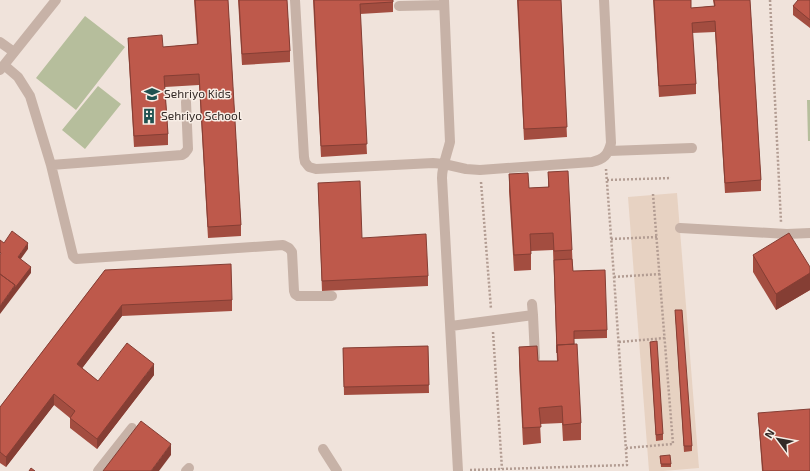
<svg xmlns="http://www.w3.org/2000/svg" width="810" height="471" font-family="'Exo 2',sans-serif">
<rect width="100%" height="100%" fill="#f0e3db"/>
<path fill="#b6be9c" d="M85,16L125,47L76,110L36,78Z
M98,86L121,104L85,149L62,130Z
M807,100H810V141H808Z"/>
<path fill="#e7d2c2" d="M677,193L699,468L663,471H649L628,197Z"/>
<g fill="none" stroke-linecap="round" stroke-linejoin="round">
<path stroke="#b29c92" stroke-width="2.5" stroke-dasharray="2 2" stroke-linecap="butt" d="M770,0L781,222
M607,180L671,178
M481,182L491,309
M611,239L657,237
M614,277L660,274
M493,332L502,469
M619,342L665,338
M626,448L673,444L653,194
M470,470L627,465L614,277L606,169"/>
<path stroke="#c7b2a7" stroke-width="10" d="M295,0L304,157L305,162L309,167L316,169L433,163L444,164L466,169L480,170L592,162C604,159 608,155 611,143L604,0
M444,0L450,142C447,154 442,166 442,178L458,471
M399,6L444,5
M0,42L14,52
M4,65L18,77L30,96L51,165L73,256L76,259L283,245L289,248L292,252L294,291L295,294L298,296H332
M0,70L56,0
M609,151L692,148
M51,165L182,155L185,153L188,149L186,102
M680,228L787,234L810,233
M532,304L533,315L535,358
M451,326L533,315
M323,449L337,471
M98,471L132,428
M186,471L189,468"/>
</g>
<path fill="#a34d40" d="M194,0H228L241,225V236L208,238L199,85L165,87L168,134V145L134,147L128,48V38L163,47L197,44Z
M238,0H287L290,51V62L242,65Z
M313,0H393V12L360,14L367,154L321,157Z
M517,0H561L567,137L524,140Z
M653,0H691V8L714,6L713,0H750L761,180V191L725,193L715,32L692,33L696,84V94L659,97Z
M810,0V28L793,15V6Z
M548,172L572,250L573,271L607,330V338L574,339L581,423V440L563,441L562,423L540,424L541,443L523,445L519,364V347L538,361H557L553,250L531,251V270L514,271L509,191V174L529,188L548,187Z
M318,183L362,238L428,276V286L322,291Z
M753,255L810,267V290L776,310L753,272Z
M105,270L232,300V311L122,316L82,368L98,381L154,375L97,449L70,428V418L54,405L6,467L0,463V407Z
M675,310L692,446V451L684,452Z
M650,342L663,434V440L656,441Z
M428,346L429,393L344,395L343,348Z
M758,413L810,471H762Z
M660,456L671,464V467H661Z"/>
<path fill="#853e34" d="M28,243V249L18,263V257Z
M31,267V273L0,314V306L15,285Z
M810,273V290L776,310V294Z
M122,305V316L77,375V364Z
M154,364V375L97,449V439Z
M54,394V405L6,467V457Z
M171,444V455L159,471H151Z"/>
<path fill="#be594b" stroke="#853e34" d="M195,0H228L241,225L208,227L199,74L164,76L168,134L134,136L128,38L162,35L163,47L198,44Z
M239,0H287L290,51L242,54Z
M314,0H393V2L360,4L367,144L321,146Z
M518,0H561L567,127L524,129Z
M654,0H691V8L715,6L714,0H750L761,180L725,183L715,21L692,23L696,84L659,86Z
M798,0H810V20L793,6Z
M568,171L572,250L554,251L553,233L530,234L531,254L514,255L509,174L528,173L529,188L549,187L548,172Z
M360,181L362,238L426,234L428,276L322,281L318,183Z
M12,231L28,243L18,257L31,267L15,288V285L0,274V255L1,253L0,252V240L4,243Z
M789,233L810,267V273L776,294L753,255Z
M572,259L573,271L605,270L607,330L574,331V344L557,345V353L554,260Z
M231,264L232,300L122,305L77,364L98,381L127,343L154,364L97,439L70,418L75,411L54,394L6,457L0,452V407L105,270Z
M0,274L15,285L0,306Z
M675,310H682L692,446H684Z
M657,341L663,434L656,435L650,342Z
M577,344L581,423L563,425L562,406L539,408L541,427L523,428L519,347L537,346L538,361H558L557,345Z
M428,346L429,385L344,387L343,348Z
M810,409V471H763L758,413Z
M141,421L171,444L151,471H103Z
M670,455L671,464H661L660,456Z
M31,468L35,471H29Z"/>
<defs>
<symbol id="school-bare" viewBox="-9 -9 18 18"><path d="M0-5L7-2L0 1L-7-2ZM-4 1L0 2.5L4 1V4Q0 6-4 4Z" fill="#205250" stroke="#f8eee6" stroke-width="2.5" paint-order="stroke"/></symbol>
<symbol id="building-bare" viewBox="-9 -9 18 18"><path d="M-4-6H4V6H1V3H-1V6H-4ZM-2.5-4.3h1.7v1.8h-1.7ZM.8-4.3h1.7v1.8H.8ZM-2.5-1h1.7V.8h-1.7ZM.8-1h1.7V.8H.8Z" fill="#205250" stroke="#f8eee6" stroke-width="2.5" paint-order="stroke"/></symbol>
</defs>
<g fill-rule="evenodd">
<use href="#school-bare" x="141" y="83" width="22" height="22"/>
<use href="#building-bare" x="138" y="105" width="22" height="22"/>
</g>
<g text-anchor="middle" stroke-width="3" stroke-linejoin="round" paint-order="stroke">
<g font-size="12" fill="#342a27" stroke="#f8eee6" text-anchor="start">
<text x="164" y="98">Sehriyo Kids</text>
<text x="161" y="120">Sehriyo School</text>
</g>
</g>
<g transform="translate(778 439) rotate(302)" stroke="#f8eee6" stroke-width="3" paint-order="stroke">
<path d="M0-3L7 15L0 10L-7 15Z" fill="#342a27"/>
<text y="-6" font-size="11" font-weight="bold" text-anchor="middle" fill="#342a27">N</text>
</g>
</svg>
